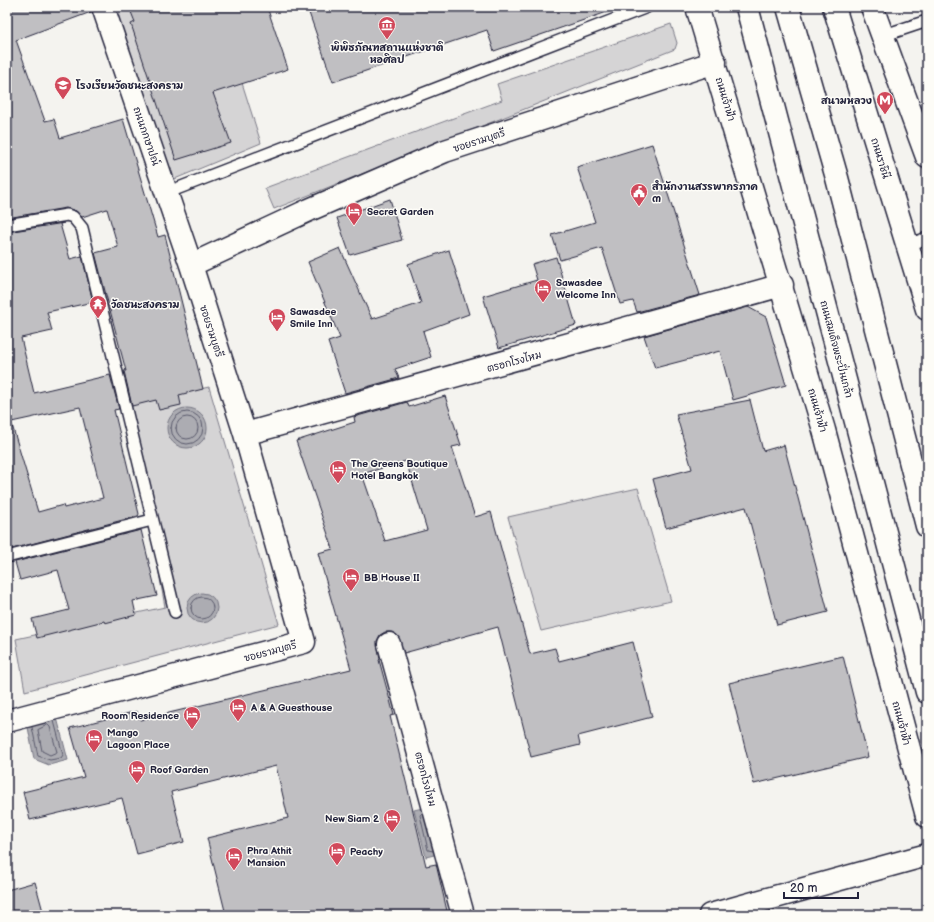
<svg xmlns="http://www.w3.org/2000/svg" width="934" height="922" font-family="'Balsamiq Sans','Playpen Sans Thai',sans-serif">
<rect width="100%" height="100%" fill="#f4f3ef"/>
<filter id="ink" filterUnits="userSpaceOnUse"><feTurbulence type="fractalNoise" baseFrequency=".025" numOctaves="2"/><feDisplacementMap in="SourceGraphic" scale="8" xChannelSelector="R" yChannelSelector="G"/><feConvolveMatrix kernelMatrix="1 2 1 2 8 2 1 2 1" color-interpolation-filters="sRGB"/></filter>
<g filter="url(#ink)">
<path fill="#d5d4d5" stroke="#7c7b88" d="M112,7H218L261,143L170,181Z
M671,24L677,43L675,49L274,209L265,188L502,100L497,84Z
M209,387L279,624L25,691L16,639L165,607L129,405Z
M638,488L671,601L541,631L508,517Z"/>
<path fill="#acacb2" stroke="#757582" d="M167 428a20 20 0 1 1 40 0a20 20 0 1 1-40 0Z
M187 608a15 15 0 1 1 30 0a15 15 0 1 1-30 0Z
M56,714L68,760L49,765L34,759L27,722Z
M431,806L442,853L426,857L414,810Z"/>
<g fill="none" stroke-linecap="round" stroke-linejoin="round">
<path stroke="#59596b" stroke-width="1" d="M171 428a16 16 0 1 1 32 0a16 16 0 1 1-32 0Z
M176 428a11 11 0 1 1 22 0a11 11 0 1 1-22 0Z
M191 608a11 11 0 1 1 22 0a11 11 0 1 1-22 0Z
M48,725L50,727L57,752L50,755L42,751L38,730Z
M32,727L38,756L50,760L61,758L63,755L54,721
M423,812L420,815L428,850L433,851"/>
</g>
<path fill="#c0bfc2" stroke="#22223b" fill-rule="evenodd" d="M7,7H91V12L16,40L45,121L54,119L60,138L123,119L158,237L165,235L203,389L179,395L181,405L159,410L156,400L132,406L124,371H126L95,253L118,247L107,209L82,217L76,211L66,208L7,218Z
M129,7H267L288,69L213,93L231,143L176,160L131,24L135,22Z
M307,7H613V10L494,51L487,30L333,82Z
M652,144L700,295L637,312L633,301L620,304L602,248L560,260L552,235L595,222L577,167Z
M390,199L402,240L350,255L337,218Z
M64,223L60,224L70,259L82,256L93,302L47,312L52,331L21,338L34,393L110,375L119,409L114,410L139,514L138,516L12,549L10,543L7,544V426L12,425L38,512L63,505L64,508L103,498L80,407L7,423V232Z
M340,248L372,319L421,303L408,264L449,250L469,314L423,331L431,357L395,369L399,378L345,393L328,342L340,338L308,262Z
M556,257L576,325L499,348L483,296L537,280L532,264Z
M748,307L766,317L786,385L733,400L720,351L655,368L644,336Z
M445,396L461,445L452,447L475,517L491,512L530,654L555,648L559,661L633,642L652,717L578,736L580,745L531,757L498,627L404,653L397,635L392,632H385L380,635L377,641L380,659L379,660L394,715L390,716L408,790L426,866L436,864L448,915H226L207,838L288,818L276,766L171,792L184,842L137,854L122,798L30,820L23,792L84,777L70,728L137,711L140,720L351,669L318,553L333,549L296,441L355,422L354,417L407,402L409,407ZM406,461L427,530L385,541L362,474Z
M750,400L763,451L784,445L828,612L777,625L746,507L666,528L653,479L692,469L676,414Z
M141,530L157,596L133,601L136,615L105,623L104,621L37,638L32,619L69,610L58,570L20,580L15,562Z
M843,656L868,757L754,784L729,683Z
M35,882L44,915H7V890Z"/>
<g fill="none" stroke-linecap="round" stroke-linejoin="round">
<defs>
<path id="service" d="M882,36L927,21
M166,193L647,7
M7,225L67,215L73,217L82,228L175,612
M906,246L927,238
M7,557L152,520"/>
<path id="minor" d="M103,7L191,265
M245,434L782,285
M389,644L463,915
M7,721L304,642L245,434L191,265L309,210L445,151L715,62"/>
<path id="tertiary" d="M834,7L927,309
M872,7L927,157
M710,915L927,855"/>
<path id="secondary" d="M697,7L824,430L927,816"/>
<path id="primary" d="M747,7L927,692
M788,7L837,178L927,526"/>
</defs>
<use href="#service" stroke="#22223b" stroke-width="14"/>
<use href="#minor" stroke="#22223b" stroke-width="25"/>
<use href="#tertiary" stroke="#22223b" stroke-width="25"/>
<use href="#secondary" stroke="#22223b" stroke-width="25"/>
<use href="#primary" stroke="#22223b" stroke-width="25"/>
<use href="#service" stroke="#fdfcf7" stroke-width="11"/>
<use href="#minor" stroke="#fdfcf7" stroke-width="22"/>
<use href="#tertiary" stroke="#fdfcf7" stroke-width="22"/>
<use href="#secondary" stroke="#fdfcf7" stroke-width="22"/>
<use href="#primary" stroke="#fdfcf7" stroke-width="22"/>
</g>
</g>
<defs>
<symbol id="museum-pin" viewBox="-11 -11 22 30"><path d="M0 17L-7.5 6A9.5 9.5 0 1 1 7.5 6Z" fill="#d1495b" stroke="#fdfcf7"/><path d="M0-6L6-3V-2H-6V-3ZM-5-1h2V3h-2ZM-1-1h2V3h-2ZM3-1h2V3H3ZM-6 4H6V6H-6Z" fill="#fff"/></symbol>
<symbol id="school-pin" viewBox="-11 -11 22 30"><path d="M0 17L-7.5 6A9.5 9.5 0 1 1 7.5 6Z" fill="#d1495b" stroke="#fdfcf7"/><path d="M0-5L7-2L0 1L-7-2ZM-4 1L0 2.5L4 1V4Q0 6-4 4Z" fill="#fff"/></symbol>
<symbol id="metro-pin" viewBox="-11 -11 22 30"><path d="M0 17L-7.5 6A9.5 9.5 0 1 1 7.5 6Z" fill="#d1495b" stroke="#fdfcf7"/><path d="M-5.5 5V-5H-3L0 0L3-5H5.5V5H3V-.5L0 4L-3-.5V5Z" fill="#fff"/></symbol>
<symbol id="civic-pin" viewBox="-11 -11 22 30"><path d="M0 17L-7.5 6A9.5 9.5 0 1 1 7.5 6Z" fill="#d1495b" stroke="#fdfcf7"/><path d="M-.6-6.5H3V-4.5H.6V-3L4-1V1h2V6H-6V1h2V-1L-.6-3ZM-1.2 2.5V6h2.4V2.5Z" fill="#fff"/></symbol>
<symbol id="hotel-pin" viewBox="-11 -11 22 30"><path d="M0 17L-7.5 6A9.5 9.5 0 1 1 7.5 6Z" fill="#d1495b" stroke="#fdfcf7"/><path d="M-6-4.5h1.5V1H6V5H4.5V3h-9V5H-6ZM-4 0a1.8 1.8 0 1 1 3.6 0ZM.5 0V-2.5h3Q6-2.5 6 0Z" fill="#fff"/></symbol>
<symbol id="temple-pin" viewBox="-11 -11 22 30"><path d="M0 17L-7.5 6A9.5 9.5 0 1 1 7.5 6Z" fill="#d1495b" stroke="#fdfcf7"/><path d="M0-6L5-2H3V0L6.5 2.5H4V6H1.5V3h-3V6H-4V2.5H-6.5L-3 0V-2H-5Z" fill="#fff"/></symbol>
</defs>
<g fill-rule="evenodd">
<use href="#museum-pin" x="377" y="15" width="20" height="27"/>
<use href="#school-pin" x="53" y="75" width="20" height="27"/>
<use href="#metro-pin" x="875" y="90" width="20" height="27"/>
<use href="#civic-pin" x="629" y="182" width="20" height="27"/>
<use href="#hotel-pin" x="344" y="201" width="20" height="27"/>
<use href="#hotel-pin" x="533" y="278" width="20" height="27"/>
<use href="#temple-pin" x="88" y="294" width="20" height="27"/>
<use href="#hotel-pin" x="267" y="307" width="20" height="27"/>
<use href="#hotel-pin" x="328" y="459" width="20" height="27"/>
<use href="#hotel-pin" x="341" y="567" width="20" height="27"/>
<use href="#hotel-pin" x="228" y="697" width="20" height="27"/>
<use href="#hotel-pin" x="182" y="705" width="20" height="27"/>
<use href="#hotel-pin" x="84" y="728" width="20" height="27"/>
<use href="#hotel-pin" x="127" y="759" width="20" height="27"/>
<use href="#hotel-pin" x="382" y="808" width="20" height="27"/>
<use href="#hotel-pin" x="327" y="841" width="20" height="27"/>
<use href="#hotel-pin" x="224" y="846" width="20" height="27"/>
</g>
<g text-anchor="middle" stroke-width="3" stroke-linejoin="round" paint-order="stroke">
<g font-size="10" font-weight="bold" fill="#22223b" stroke="#fdfcf7" text-anchor="start">
<text x="387" y="51" text-anchor="middle">พิพิธภัณฑสถานแห่งชาติ<tspan x="387" dy="12">หอศิลป</tspan></text>
<text x="76" y="89">โรงเรียนวัดชนะสงคราม</text>
<text x="872" y="104" text-anchor="end">สนามหลวง</text>
<text x="652" y="190">สำนักงานสรรพากรภาค<tspan x="652" dy="12">๓</tspan></text>
<text x="367" y="215">Secret Garden</text>
<text x="556" y="286">Sawasdee<tspan x="556" dy="12">Welcome Inn</tspan></text>
<text x="111" y="308">วัดชนะสงคราม</text>
<text x="290" y="315">Sawasdee<tspan x="290" dy="12">Smile Inn</tspan></text>
<text x="351" y="467">The Greens Boutique<tspan x="351" dy="12">Hotel Bangkok</tspan></text>
<text x="364" y="581">BB House II</text>
<text x="251" y="711">A &amp; A Guesthouse</text>
<text x="179" y="719" text-anchor="end">Room Residence</text>
<text x="107" y="736">Mango<tspan x="107" dy="12">Lagoon Place</tspan></text>
<text x="150" y="773">Roof Garden</text>
<text x="379" y="822" text-anchor="end">New Siam 2</text>
<text x="247" y="854">Phra Athit<tspan x="247" dy="12">Mansion</tspan></text>
<text x="350" y="855">Peachy</text>
</g>
<g font-size="10" fill="#22223b" stroke="#fdfcf7">
<text transform="translate(726 99) rotate(73)" y="4">ถนนเจ้าฟ้า</text>
<text transform="translate(147 136) rotate(71)" y="4">ถนนกกษาปณ์</text>
<text transform="translate(479 140) rotate(-18)" y="4">ซอยรามบุตรี</text>
<text transform="translate(881 158) rotate(73)" y="4">ถนนราชินี</text>
<text transform="translate(212 331) rotate(72)" y="4">ซอยรามบุตรี</text>
<text transform="translate(837 349) rotate(75)" y="4">ถนนสมเด็จพระปิ่นเกล้า</text>
<text transform="translate(514 361) rotate(-15)" y="4">ตรอกโรงไหม</text>
<text transform="translate(818 410) rotate(74)" y="4">ถนนเจ้าฟ้า</text>
<text transform="translate(270 651) rotate(-15)" y="4">ซอยรามบุตรี</text>
<text transform="translate(902 723) rotate(75)" y="4">ถนนเจ้าฟ้า</text>
<text transform="translate(426 779) rotate(75)" y="4">ตรอกโรงไหม</text>
</g>
</g>
<rect width="934" height="922" fill="none" stroke="#fdfcf7" stroke-width="24"/>
<rect x="12" y="12" width="910" height="898" fill="none" stroke="#22223b" stroke-width="1.5" filter="url(#ink)"/>
<path d="M784 892v6h74v-6" fill="none" stroke="#22223b" stroke-width="2"/>
<text x="790" y="892" font-size="12" fill="#22223b" stroke="#fdfcf7" stroke-width="3" paint-order="stroke">20 m</text>
</svg>
